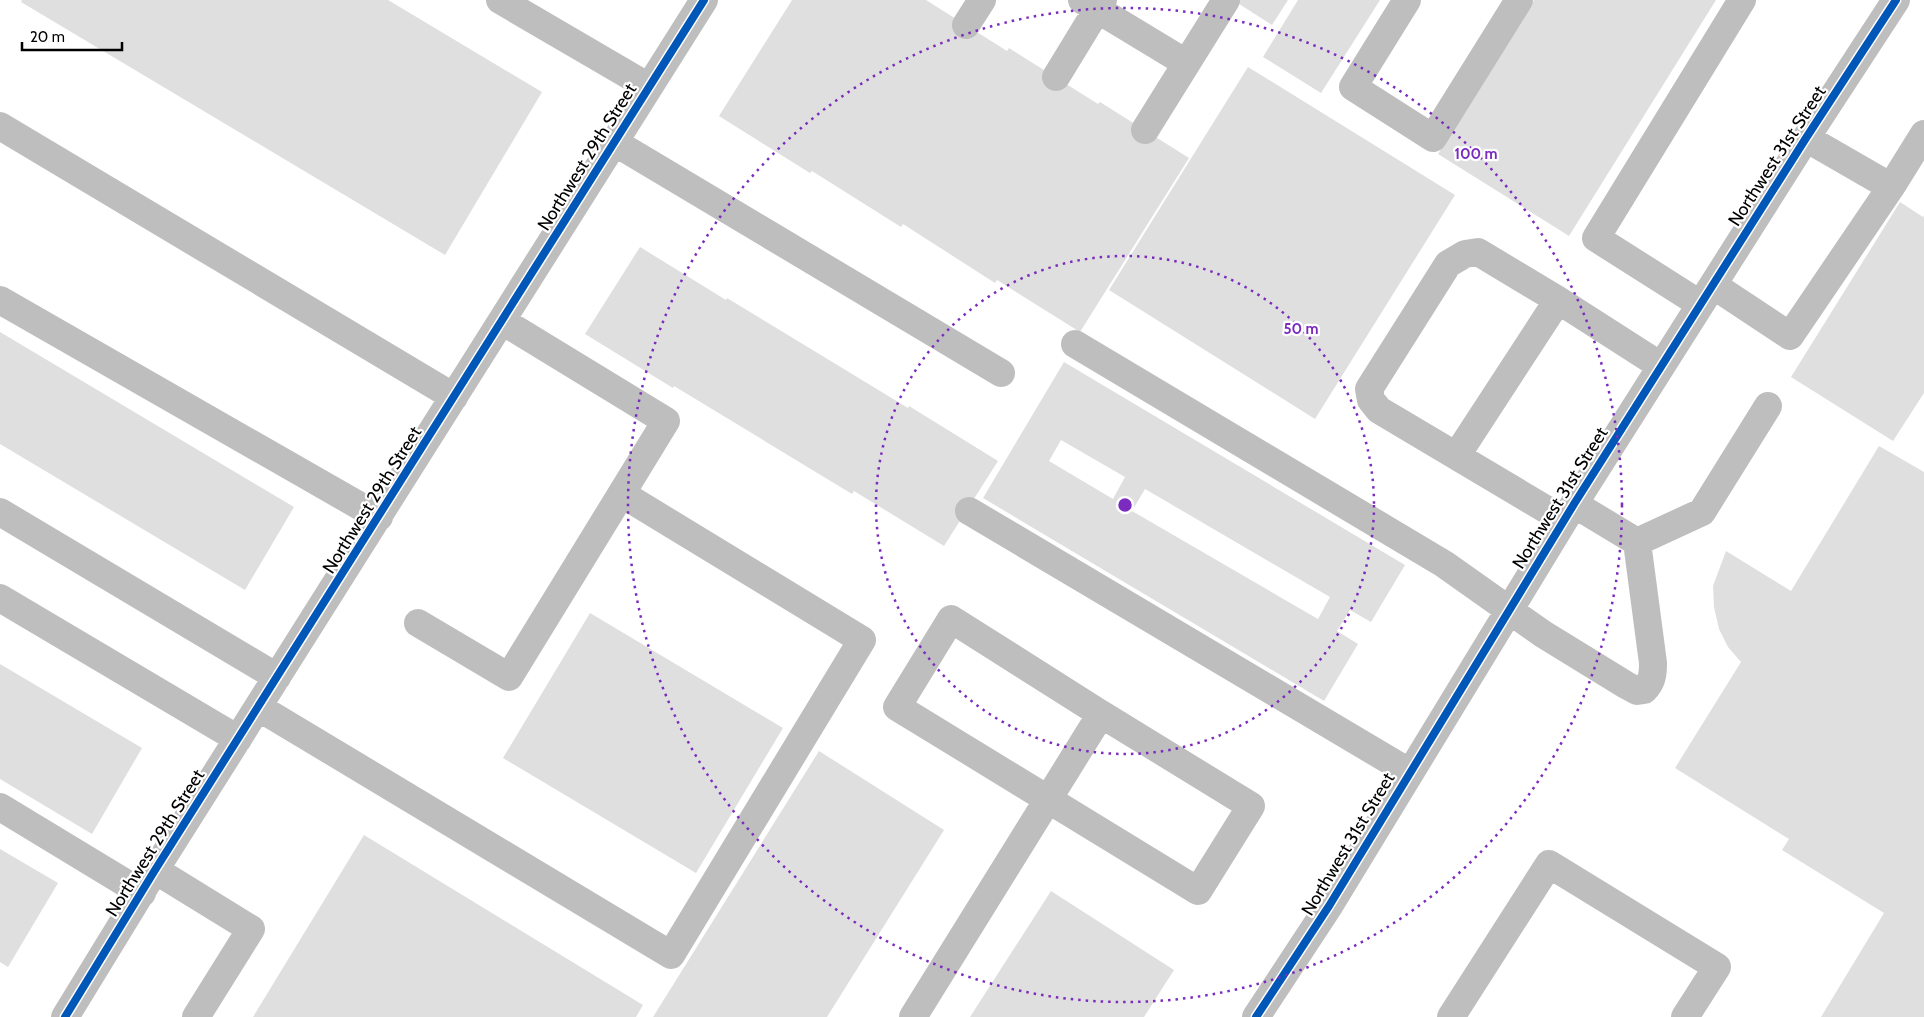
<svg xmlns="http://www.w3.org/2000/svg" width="1924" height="1017" font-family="Cabin,sans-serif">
<rect width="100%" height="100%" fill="#fff"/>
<path fill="#dfdfdf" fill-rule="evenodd" d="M22,0H388L542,92L445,255L21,2Z
M792,0H926L1007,51L1009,48L1098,104L1100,102L1189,158L1080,332L997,280L995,283L903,224L901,227L812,171L810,173L719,116Z
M1233,0H1288L1272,25Z
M1298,0H1380L1321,93L1263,57Z
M1534,0H1716L1569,236L1438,154Z
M1248,67L1455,195L1315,419L1109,290Z
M1900,202L1923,217L1924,215V393L1893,441L1791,377Z
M640,247L726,300L727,298L908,408L909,406L998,461L944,546L854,491L852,494L674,386L673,388L585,334Z
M0,332L294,507L245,590L0,444Z
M1064,362L1405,565L1371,622L1350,610L1337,631L1358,644L1324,701L983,498ZM1061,440L1125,477L1113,499L1049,461ZM1145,489L1330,597L1318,619L1132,511Z
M1879,446L1924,472V1017H1821L1884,913L1782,850L1789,839L1675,768L1741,662L1728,647L1719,629L1714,607L1713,586L1726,551L1791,591Z
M590,613L783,728L696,873L503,758Z
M0,664L142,748L92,834L0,779Z
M819,751L944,830L827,1017H653Z
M364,835L643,1005L636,1017H253Z
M0,849L58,883L8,967L0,962Z
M1051,891L1174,970L1144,1017H970Z"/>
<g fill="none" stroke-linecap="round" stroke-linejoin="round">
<path stroke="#bebebe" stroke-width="28" d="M500,0L649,87
M1082,0L1186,63
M1407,0L1353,87L1433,138L1519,0
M966,25L982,0
M1056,77L1103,0
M0,126L454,397
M1145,130L1226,0
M1806,138L1891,187L1924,134
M614,142L1001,373
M1713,285L1790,336L1891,187
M0,300L379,517
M1700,304L1596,238L1742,0
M1075,344L1444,564L1543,634L1626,685L1637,691L1644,690C1652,682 1653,675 1653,663L1637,542L1574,504
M1457,455L1558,300
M969,511L1409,772
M0,512L277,677
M1564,520L1379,410L1371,400L1369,389L1448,264L1465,254L1478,252L1558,300L1661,366
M1637,542L1702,512L1768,406
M0,598L238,739
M418,623L509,677L666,421L502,321
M258,707L671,955L862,640L622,494
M0,807L142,893
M155,870L251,929L196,1017
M65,1017L155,870L704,0
M913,1017L1101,714L1251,806L1198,891L897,707L951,619L1101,714
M1256,1017L1329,906L1574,504L1806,138L1896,0
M1451,1017L1549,864L1717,967L1685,1017"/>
<defs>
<path id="cycleway" d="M65,1017L155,870L704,0
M1256,1017L1329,906L1574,504L1806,138L1896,0"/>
</defs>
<use href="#cycleway" stroke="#fff" stroke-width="11"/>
<use href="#cycleway" stroke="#0057b8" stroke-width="8"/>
</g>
<g fill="none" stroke="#7b2cbf" stroke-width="2.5" stroke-dasharray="2.5 5">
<circle cx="1125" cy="505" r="249"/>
<circle cx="1125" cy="505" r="497"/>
</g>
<g text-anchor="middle" stroke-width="4.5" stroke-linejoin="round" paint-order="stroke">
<g font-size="18" fill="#000" stroke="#fff">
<text transform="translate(1777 156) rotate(-57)" y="6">Northwest 31st Street</text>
<text transform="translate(587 157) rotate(-58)" y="6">Northwest 29th Street</text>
<text transform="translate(1560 498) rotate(-58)" y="6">Northwest 31st Street</text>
<text transform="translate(372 500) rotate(-58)" y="6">Northwest 29th Street</text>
<text transform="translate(155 843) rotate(-58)" y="6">Northwest 29th Street</text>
<text transform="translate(1348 844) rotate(-59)" y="6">Northwest 31st Street</text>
</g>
</g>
<circle cx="1125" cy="505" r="8" fill="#7b2cbf" stroke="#fff" stroke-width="2.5"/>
<g font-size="15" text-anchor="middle" font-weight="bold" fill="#7b2cbf" stroke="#fff" stroke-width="4.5" stroke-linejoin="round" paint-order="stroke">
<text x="1476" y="159">100 m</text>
<text x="1301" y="334">50 m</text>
</g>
<path d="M22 42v8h100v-8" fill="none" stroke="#000000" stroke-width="2.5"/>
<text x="30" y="42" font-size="15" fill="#000000" stroke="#ffffff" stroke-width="4" paint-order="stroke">20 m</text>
</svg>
